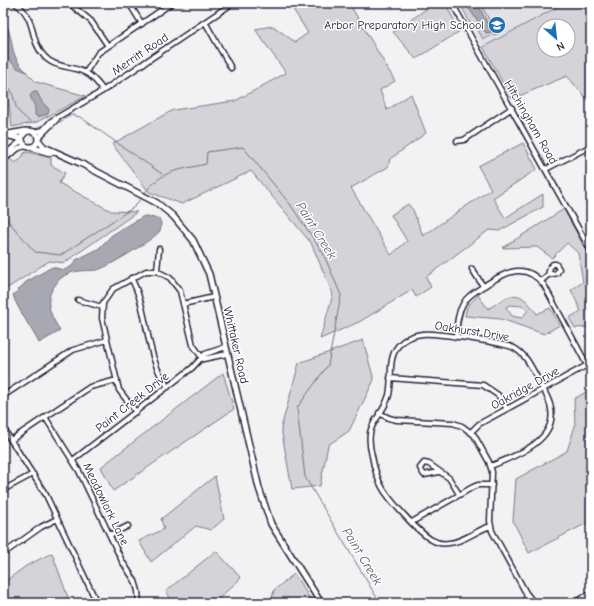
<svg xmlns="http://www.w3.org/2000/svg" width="594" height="606" font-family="'Comic Neue',sans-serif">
<rect width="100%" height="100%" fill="#f2f2f3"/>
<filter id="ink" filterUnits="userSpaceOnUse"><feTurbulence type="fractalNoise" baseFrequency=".025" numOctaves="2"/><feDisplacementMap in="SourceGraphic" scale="8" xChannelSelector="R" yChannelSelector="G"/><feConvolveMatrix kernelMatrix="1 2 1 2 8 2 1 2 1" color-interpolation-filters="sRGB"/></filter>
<g filter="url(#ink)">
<path fill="#e2e2e6" d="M459,3H565L483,47Z"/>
<path fill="#d3d3d8" stroke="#7a7a8a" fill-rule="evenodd" d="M324,3H349L395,81L380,90L387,110L411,94L426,133L390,159L388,167L351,188L391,255L407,241L391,215L408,204L413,210L423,236L491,189L478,166L523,143L537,169L493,198L505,218L543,194V207L499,231L489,230L426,277L431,287L416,297L412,290L359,322L320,339L333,294L311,243L251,171L182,204L149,192L112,144L173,110L235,101L286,73L255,29L273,26L295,42L308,33L291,6Z
M435,3H445L460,31L416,59L393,32Z
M460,3H480L495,30H497L499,33L483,39L476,26L470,23Z
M565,3H591V104L567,76L512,99L483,47ZM544,26H568V50H544Z
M3,20L8,28L13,56L18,64L36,82L86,96L37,122L12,127L8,97L3,91Z
M28,152L51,158V165L65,173L59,183L111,211L137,212L64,263L49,261L3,291V165L10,159L15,163L21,159L24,153Z
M564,209L591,260V327L575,328L569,318L581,311L571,290L583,282L578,253L567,243L552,258L537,247L502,248Z
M478,295L488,309C513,293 518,287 537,314L550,308L560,325L544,334L501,319L465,316L467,307ZM509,305L522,306L528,310L522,318L512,316L506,307Z
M363,340L374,380L349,431L328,445L320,486L292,489L281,428L299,363Z
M223,373L234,409L113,491L101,467Z
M591,389V521L529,553L513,521L516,479L567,451L575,426L574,399Z
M215,476L224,519L211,530L196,526L151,562L139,541L164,529L161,519Z
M216,551L241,578L214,603H173L166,591Z
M52,553L70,603H3V583L26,566Z
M294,574L313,603H271L274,590Z"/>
<path fill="#a8a8b2" stroke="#727282" d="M465,3H477L492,32L486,33Z
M3,20C17,40 6,53 27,72L17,68L3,53Z
M33,92H37L42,102L49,109L48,114L38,117L35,115V107L30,96Z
M144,216L159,219L161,223C161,226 161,230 159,232C152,240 107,268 97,270C87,271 79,270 70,273C64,275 59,279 56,284C42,301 51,315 60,331L39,343C32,329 17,308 13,295L26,282L52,267L64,270L72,266L76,260L98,249L112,235Z"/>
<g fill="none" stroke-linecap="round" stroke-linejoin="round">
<path stroke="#727282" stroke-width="1" d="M3,76L12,92L17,110L32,124
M60,122L71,115L80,117L162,174
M38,127L43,125
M144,194C163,169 177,171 206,164L207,152L243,147L290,204L323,253L341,295L328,365L297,408L305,477L380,603
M3,215L35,252L61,255L134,207L142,197"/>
<defs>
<path id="minor" d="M15,3C38,19 28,38 44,56C55,69 73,65 86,73C94,77 98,84 103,90
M69,3L91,21L108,46
M129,3L142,24
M452,3L591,251
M205,22L231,68
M86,72L98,53L172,3
M35,132L43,130L51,121L101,92L233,3
M38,138L57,119
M457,141L464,140L512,108
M3,156L22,140
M3,160L19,148L26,146
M546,169L591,146
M472,269L483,286
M157,271L159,249
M131,278C150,312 144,356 168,387
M541,281L548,275L557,273L559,269L556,264H553L550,267L548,275
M78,300L102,307
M183,304L214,297
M456,337C457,326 457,314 463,304C467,296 476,291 484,286C505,272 525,261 544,285L587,365
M203,359L227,354
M390,378L483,385L498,395L507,409
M3,396L73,350L107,340
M136,412L119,390L102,318L103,303L113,289L146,271H157L170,278L180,291L193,345L203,359
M379,413L389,418L397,420L453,423L462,426L474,435L489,462L492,472L490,521L492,531L526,593
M45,417L79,471L122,561L135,581L138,591L139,603
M3,428L46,495L97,603
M471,432L479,424L591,363
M11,440L90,387L117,380
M73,460L192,368L205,354L226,347
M439,472L424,475L420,468L424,463L429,464L449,478L459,494
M3,490L33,474
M412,522L473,487L478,485H492
M491,526C476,530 464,542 449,543C443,544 437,543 432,540C419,533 389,500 382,487C377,478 374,467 372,456C363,421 381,422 389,395C393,378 387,360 398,346C405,338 413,335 422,334C433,332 505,343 514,348C527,355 532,369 539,381C543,390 550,399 551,409C557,441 515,456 491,466
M110,535L128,526
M3,554L41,527L57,519
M527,603L526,593L534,603"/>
<path id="major" d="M22 139a8 8 0 1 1 16 0a8 8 0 1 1-16 0Z
M3,135L26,131
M6,135L22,139
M38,140L44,147L80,163L157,203L173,216L193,240L209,274L259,488L271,524L321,603
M30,147L50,153
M574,603L591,594"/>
</defs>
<use href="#minor" stroke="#22223b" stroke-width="7"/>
<use href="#major" stroke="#22223b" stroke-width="8"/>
<use href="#minor" stroke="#fff" stroke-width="4"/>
<use href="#major" stroke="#fff" stroke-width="5"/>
</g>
</g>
<defs>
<symbol id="school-disc" viewBox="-11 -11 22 22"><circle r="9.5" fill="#1f6fb2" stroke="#fff"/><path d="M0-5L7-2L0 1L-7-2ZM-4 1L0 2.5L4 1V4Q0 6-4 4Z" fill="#fff"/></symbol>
</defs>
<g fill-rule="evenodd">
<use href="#school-disc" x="487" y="15" width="20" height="20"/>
</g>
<g text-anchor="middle" stroke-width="3" stroke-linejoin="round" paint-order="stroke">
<g font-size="12" fill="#22223b" stroke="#fff" text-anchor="end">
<text x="484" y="29">Arbor Preparatory High School</text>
</g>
<g font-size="12" fill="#22223b" stroke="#fff">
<text transform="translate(140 54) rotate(-34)" y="4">Merritt Road</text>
<text transform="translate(531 122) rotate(60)" y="4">Hitchingham Road</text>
<text transform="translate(472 331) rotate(9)" y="4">Oakhurst Drive</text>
<text transform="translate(236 345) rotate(77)" y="4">Whittaker Road</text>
<text transform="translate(525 388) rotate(-29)" y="4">Oakridge Drive</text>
<text transform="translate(132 402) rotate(-38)" y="4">Paint Creek Drive</text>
<text transform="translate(106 504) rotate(64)" y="4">Meadowlark Lane</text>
</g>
<g font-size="13" font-style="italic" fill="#58586b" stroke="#fff">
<text transform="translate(317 230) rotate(58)" y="5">Paint Creek</text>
<text transform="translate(363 556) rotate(59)" y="5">Paint Creek</text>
</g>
</g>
<rect width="594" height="606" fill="none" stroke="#fff" stroke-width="16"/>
<rect x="8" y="8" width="578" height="590" fill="none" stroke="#22223b" stroke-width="1.5" filter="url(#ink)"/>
<g transform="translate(556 38) rotate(152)"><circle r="19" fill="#ffffff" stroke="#a7a7b1"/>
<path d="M0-3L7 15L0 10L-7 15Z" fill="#1f6fb2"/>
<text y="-6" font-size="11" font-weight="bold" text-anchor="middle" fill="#22223b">N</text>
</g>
</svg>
